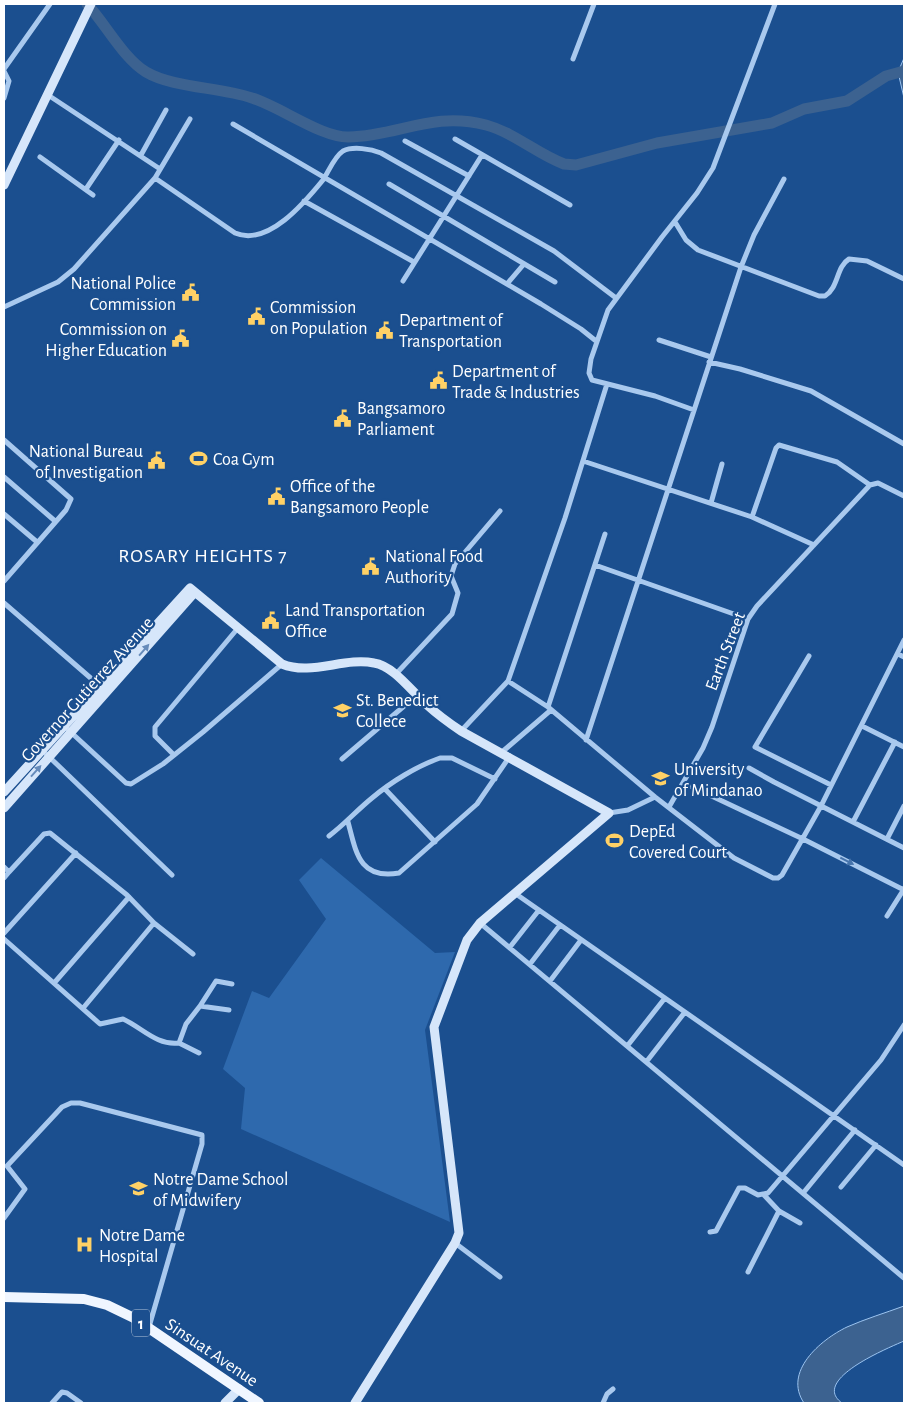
<svg xmlns="http://www.w3.org/2000/svg" width="908" height="1407" font-family="'Alegreya Sans',sans-serif">
<rect width="100%" height="100%" fill="#1b4f8f"/>
<path fill="#2e69ad" d="M321,858L435,953L455,952L425,1030L450,1222L241,1129L245,1088L223,1069L252,991L269,998L326,919L299,880Z"/>
<path fill="#3c6290" stroke="#9cc4f0" d="M904,58V98L898,72Z
M904,1306V1341C888,1348 810,1380 842,1403H804C783,1372 820,1340 847,1327C865,1319 885,1313 904,1306Z"/>
<g fill="none" stroke-linecap="round" stroke-linejoin="round">
<path stroke="#3c6290" stroke-width="11" d="M87,4C105,23 123,58 146,72C173,88 220,87 252,98C281,107 322,138 349,137C399,136 432,111 486,125C515,133 537,154 564,164L576,165L657,143L772,123L804,109L847,101L886,76L904,71"/>
<path stroke="#a9c9ee" stroke-width="5" d="M573,59L594,4
M4,69L50,4
M4,71L9,81L4,98
M48,95L160,169
M233,124L541,304L581,329L596,341
M455,139L570,205
M405,141L469,176
M141,155L166,110
M40,157L93,195
M155,178L190,119
M389,184L555,282
M86,189L119,140
M304,201L414,262
M675,222L686,240L698,250L819,296H825C839,287 836,267 849,259L867,261L904,279
M403,281L482,155
M507,284L524,264
M4,307L58,282L74,269L155,178L235,233C268,247 305,202 323,180C329,171 334,157 343,151C353,146 371,149 381,153L554,251L616,298
M659,340L711,357
M709,362L740,369L811,391L904,444
M694,410L655,396L592,380L589,373L591,359L608,310L662,237L697,193L713,168L775,4
M4,440L71,499L66,510L4,581
M583,461L752,517L814,545
M4,477L55,521
M711,503L722,464
M4,514L37,542
M752,517L776,448L779,445L837,462L870,485
M595,565L748,619
M4,603L101,687
M898,654L904,657
M809,656L755,747L831,785
M395,675L452,614L458,593L451,576L455,564L500,511
M508,681L548,707L655,797L734,858L773,878H778L782,875L821,806L904,640
M548,707L605,534
M63,725L126,783L131,784L163,764L203,732L282,664
M862,726L904,747
M461,731L508,681L565,518L607,384
M586,740L741,267L754,235L784,179
M42,750L172,875
M502,752L551,710
M174,755L155,736V727L238,628
M342,759L417,695
M749,768L774,782L904,848
M684,783L803,839L904,890
M385,789L435,842
M669,807L703,748L712,727L748,619L757,606L870,485L878,483L904,496
M609,813L628,810L655,797
M348,822C356,852 359,880 399,873L477,804L510,756
M853,822L895,742
M329,836C345,824 356,811 372,798C391,782 417,766 440,758H452L495,779
M887,839L904,806
M4,867L9,872L4,878
M9,872L44,834L50,833L127,895L154,923L84,1007
M516,894L904,1165
M887,916L904,889
M154,923L193,954
M480,923L904,1278
M4,933L76,853
M4,939L100,1024L123,1019C141,1027 157,1046 179,1043L186,1024L200,1006L229,1010
M510,947L539,910
M530,964L560,925
M550,981L581,940
M55,982L129,897
M200,1006L216,981L232,984
M179,1043L199,1053
M628,1045L665,998
M647,1061L685,1012
M841,1187L876,1145
M804,1192L855,1130
M764,1195L779,1211L800,1223
M4,1218L25,1189L7,1166L62,1107L71,1103H80L202,1135V1144L149,1327
M710,1232L716,1231L739,1188H745L758,1195L768,1193L881,1060L904,1025
M455,1243L500,1277
M748,1272L779,1211
M52,1403L62,1392L67,1393L81,1403
M603,1403L607,1394L613,1389"/>
<path stroke="#d6e6fa" stroke-width="9" d="M4,185L91,4
M4,792L190,588L282,664C311,676 344,657 374,663C394,666 412,692 427,705C438,715 449,723 461,731L609,813L480,923L467,940L434,1027L459,1233L455,1243L355,1403
M4,808L195,592
M225,1403L239,1389"/>
<path stroke="#f0f6ff" stroke-width="10" d="M4,1297L84,1299L107,1305L134,1318L259,1403"/>
</g>
<defs><path id="oneway-solid" d="M-6-.8H1V-3.2L6.5 0L1 3.2V.8H-6Z" transform="scale(1.25)"/></defs>
<g fill="#668bba">
<use href="#oneway-solid" transform="translate(144 650) rotate(-49)"/>
<use href="#oneway-solid" transform="translate(36 771) rotate(-48)"/>
</g>
<use fill="#4674ac" href="#oneway-solid" transform="translate(847 861) rotate(27)"/>
<defs>
<symbol id="civic-bare" viewBox="-9 -9 18 18"><path d="M-.6-6.5H3V-4.5H.6V-3L4-1V1h2V6H-6V1h2V-1L-.6-3ZM-1.2 2.5V6h2.4V2.5Z" fill="#ffd166" stroke="#1b4f8f" stroke-width="2.5" paint-order="stroke"/></symbol>
<symbol id="stadium-bare" viewBox="-9 -9 18 18"><path d="M0-5a6.5 5 0 1 0 0 10a6.5 5 0 1 0 0-10ZM-3.5-1.8h7v3.6h-7Z" fill="#ffd166" stroke="#1b4f8f" stroke-width="2.5" paint-order="stroke"/></symbol>
<symbol id="university-bare" viewBox="-9 -9 18 18"><path d="M0-5L7-2L0 1L-7-2ZM-4 1L0 2.5L4 1V4Q0 6-4 4Z" fill="#ffd166" stroke="#1b4f8f" stroke-width="2.5" paint-order="stroke"/></symbol>
<symbol id="hospital-bare" viewBox="-9 -9 18 18"><path d="M-5-5h3v3.5h4V-5h3V5h-3V1.5h-4V5h-3Z" fill="#ffd166" stroke="#1b4f8f" stroke-width="2.5" paint-order="stroke"/></symbol>
</defs>
<g fill-rule="evenodd">
<use href="#civic-bare" x="178" y="280" width="25" height="25"/>
<use href="#civic-bare" x="244" y="304" width="25" height="25"/>
<use href="#civic-bare" x="372" y="318" width="25" height="25"/>
<use href="#civic-bare" x="168" y="326" width="25" height="25"/>
<use href="#civic-bare" x="426" y="368" width="25" height="25"/>
<use href="#civic-bare" x="330" y="406" width="25" height="25"/>
<use href="#stadium-bare" x="186" y="446" width="25" height="25"/>
<use href="#civic-bare" x="144" y="448" width="25" height="25"/>
<use href="#civic-bare" x="264" y="484" width="25" height="25"/>
<use href="#civic-bare" x="358" y="554" width="25" height="25"/>
<use href="#civic-bare" x="258" y="608" width="25" height="25"/>
<use href="#university-bare" x="330" y="698" width="25" height="25"/>
<use href="#university-bare" x="648" y="766" width="25" height="25"/>
<use href="#stadium-bare" x="602" y="828" width="25" height="25"/>
<use href="#university-bare" x="126" y="1176" width="25" height="25"/>
<use href="#hospital-bare" x="72" y="1232" width="25" height="25"/>
</g>
<g text-anchor="middle" stroke-width="4.5" stroke-linejoin="round" paint-order="stroke">
<rect fill="#1b4f8f" stroke="#bbcadd" stroke-width="1" x="132" y="1309.5" width="18" height="27" rx="4"/>
<g font-size="16" font-weight="bold" fill="#fff">
<text x="141" y="1329">1</text>
</g>
<g font-size="18" fill="#fff" stroke="#1b4f8f" text-anchor="start">
<text x="176" y="289" text-anchor="end">National Police<tspan x="176" dy="21">Commission</tspan></text>
<text x="270" y="313">Commission<tspan x="270" dy="21">on Population</tspan></text>
<text x="399" y="326">Department of<tspan x="399" dy="21">Transportation</tspan></text>
<text x="167" y="335" text-anchor="end">Commission on<tspan x="167" dy="21">Higher Education</tspan></text>
<text x="452" y="377">Department of<tspan x="452" dy="21">Trade &amp; Industries</tspan></text>
<text x="357" y="414">Bangsamoro<tspan x="357" dy="21">Parliament</tspan></text>
<text x="143" y="457" text-anchor="end">National Bureau<tspan x="143" dy="21">of Investigation</tspan></text>
<text x="213" y="465">Coa Gym</text>
<text x="290" y="492">Office of the<tspan x="290" dy="21">Bangsamoro People</tspan></text>
<text x="385" y="562">National Food<tspan x="385" dy="21">Authority</tspan></text>
<text x="285" y="616">Land Transportation<tspan x="285" dy="21">Office</tspan></text>
<text x="356" y="706">St. Benedict<tspan x="356" dy="21">Collece</tspan></text>
<text x="674" y="775">University<tspan x="674" dy="21">of Mindanao</tspan></text>
<text x="629" y="837">DepEd<tspan x="629" dy="21">Covered Court</tspan></text>
<text x="153" y="1185">Notre Dame School<tspan x="153" dy="21">of Midwifery</tspan></text>
<text x="99" y="1241">Notre Dame<tspan x="99" dy="21">Hospital</tspan></text>
</g>
<g font-size="18" fill="#fff" stroke="#1b4f8f">
<text transform="translate(725 651) rotate(-69)" y="6">Earth Street</text>
<text transform="translate(87 689) rotate(-48)" y="6">Governor Gutierrez Avenue</text>
<text transform="translate(212 1352) rotate(34)" y="6">Sinsuat Avenue</text>
</g>
<g font-size="20" letter-spacing="1" fill="#fff" stroke="#1b4f8f">
<text x="203" y="562">ROSARY HEIGHTS 7</text>
</g>
</g>
<rect width="908" height="1407" fill="none" stroke="#ffffff" stroke-width="10"/>
</svg>
